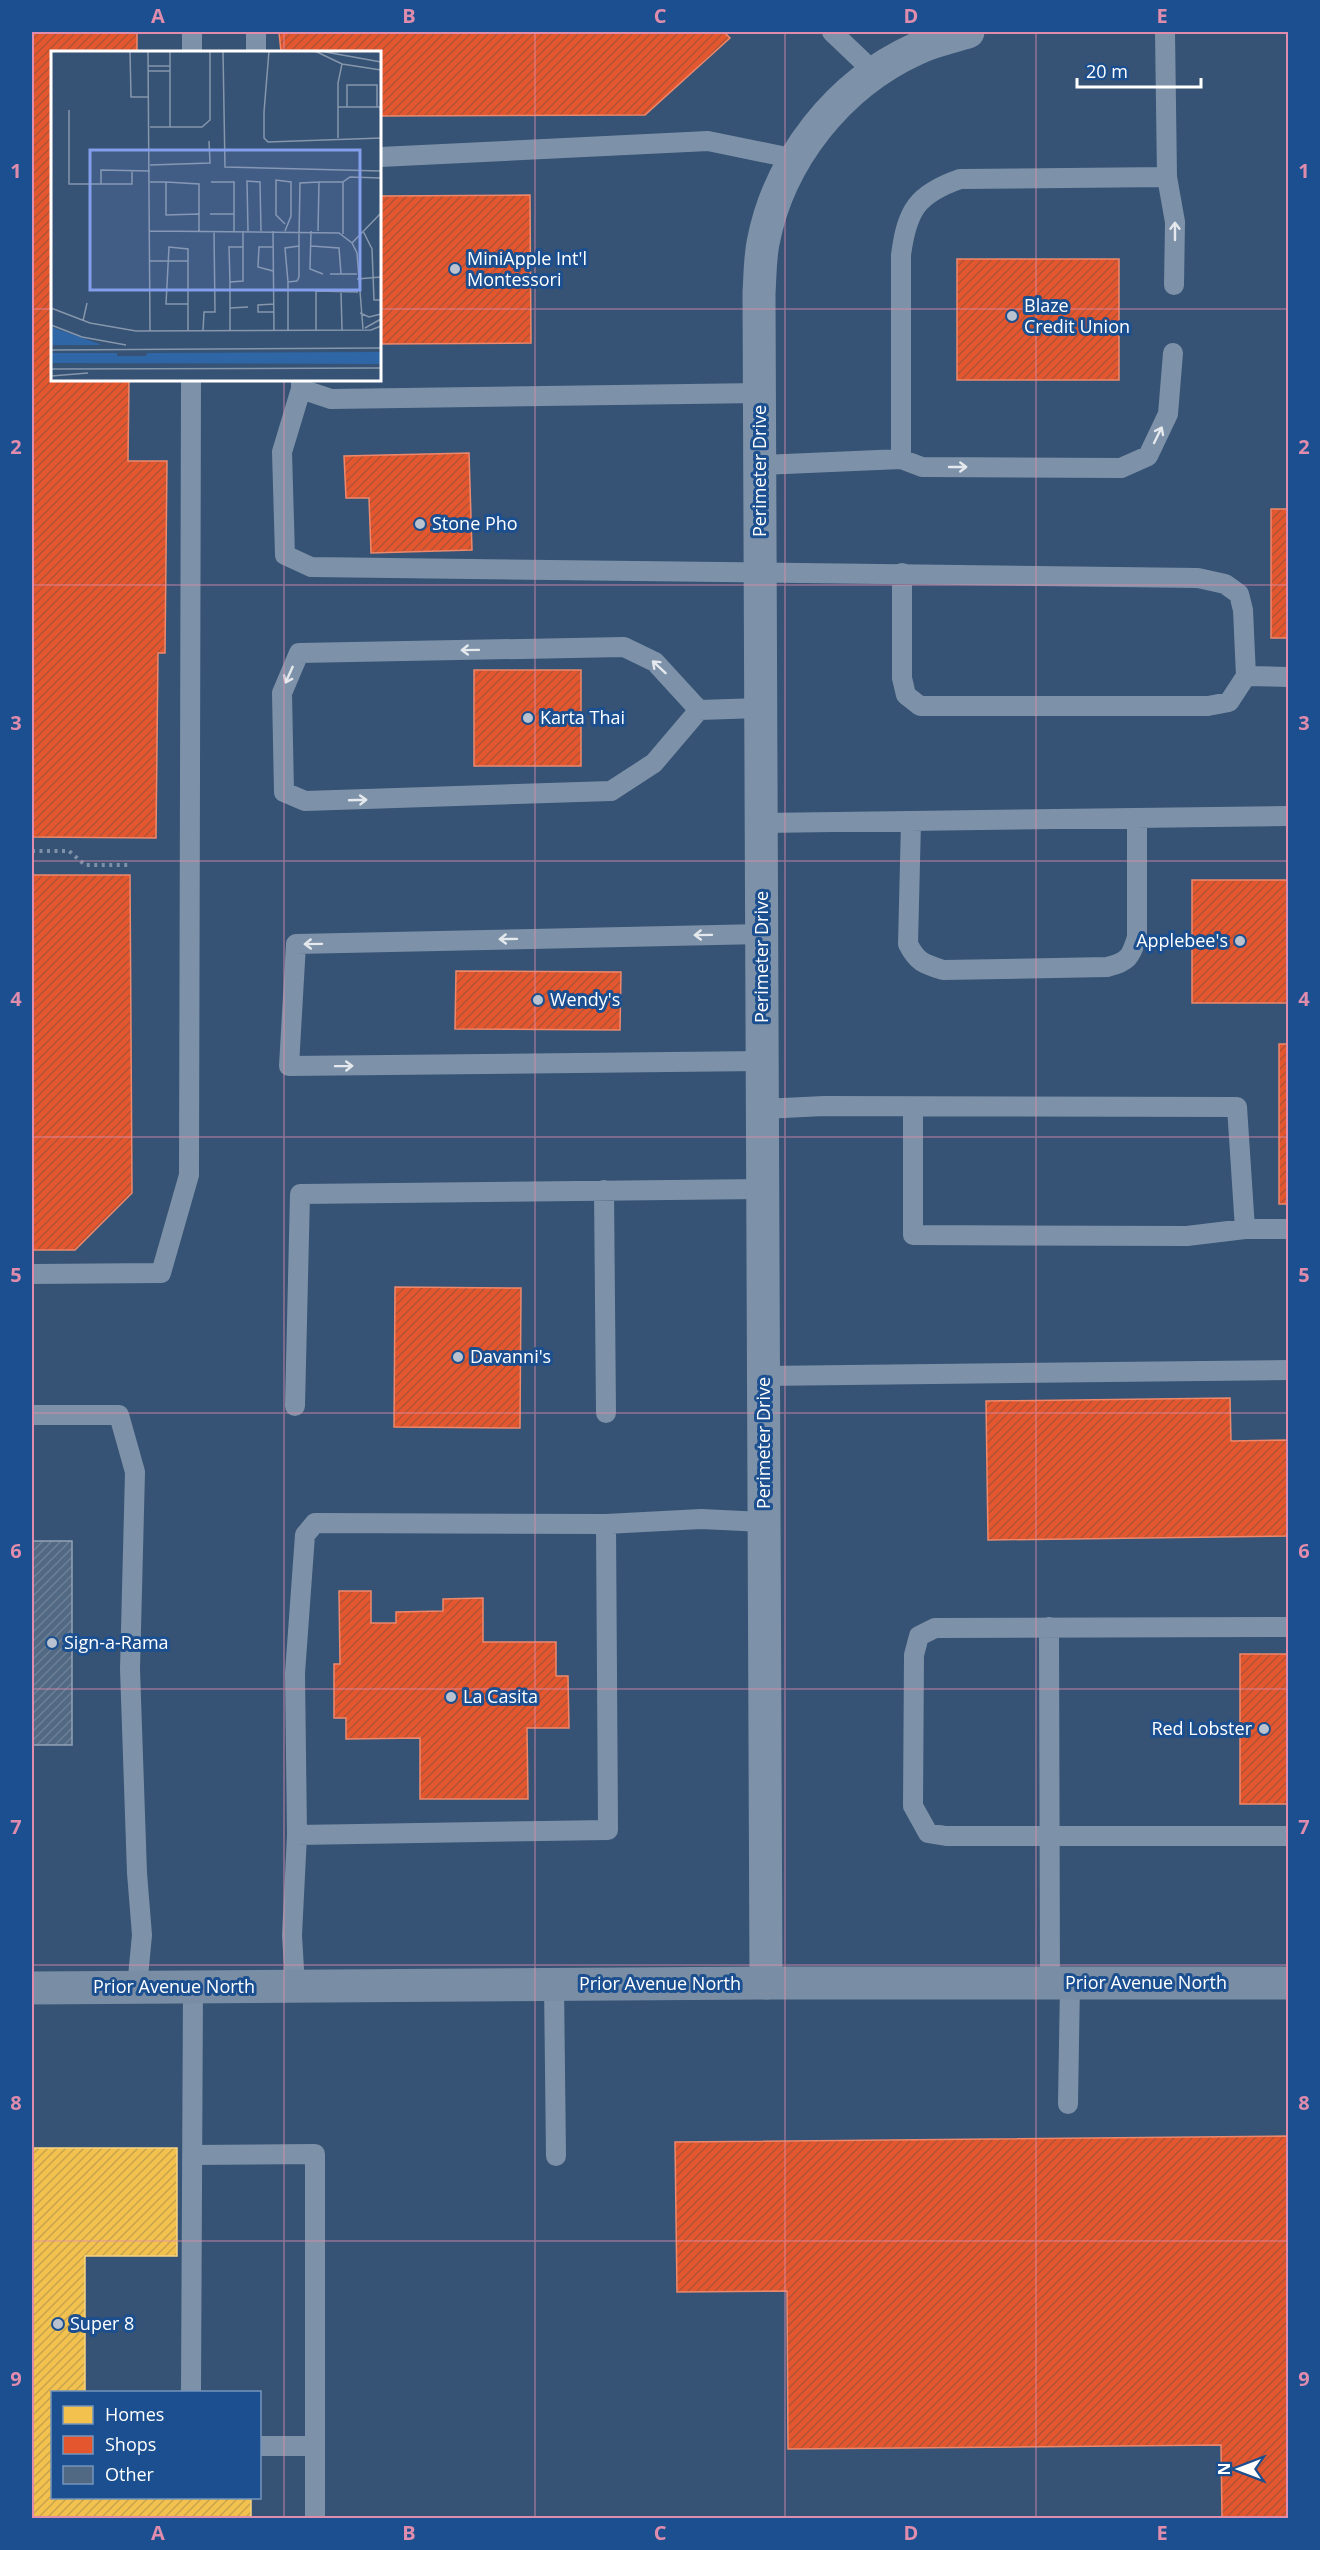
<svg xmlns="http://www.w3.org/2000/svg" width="1320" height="2550" font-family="'Open Sans',sans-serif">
<defs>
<pattern id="homes-hatch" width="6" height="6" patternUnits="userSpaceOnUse" patternTransform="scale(1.5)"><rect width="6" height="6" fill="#f2c14e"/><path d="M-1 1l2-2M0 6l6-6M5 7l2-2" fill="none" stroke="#c8a44e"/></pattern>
<pattern id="shops-hatch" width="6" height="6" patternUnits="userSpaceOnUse" patternTransform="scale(1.5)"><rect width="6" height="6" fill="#e4572e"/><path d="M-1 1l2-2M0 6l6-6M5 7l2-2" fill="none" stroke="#af5338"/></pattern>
<pattern id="building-hatch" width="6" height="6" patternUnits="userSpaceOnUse" patternTransform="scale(1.5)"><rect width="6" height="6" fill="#526984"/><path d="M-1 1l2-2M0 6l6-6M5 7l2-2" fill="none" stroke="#6c8096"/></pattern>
</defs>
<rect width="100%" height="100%" fill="#365274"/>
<path fill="url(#homes-hatch)" stroke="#f6d483" stroke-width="1.5" d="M32,2148H177V2256H85V2392H52V2498H251V2518H32Z"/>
<path fill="url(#shops-hatch)" stroke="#ec896d" stroke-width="1.5" d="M32,32H137V52H52V380H129L128,461H167L165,653H158L156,838L32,837Z
M279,32H724L730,38L645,115L380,116V52H281Z
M530,195L531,343L380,344V196Z
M957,259H1119V380H957Z
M469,453L472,550L371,553L369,498H346L344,456Z
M1271,509H1288V638H1271Z
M474,670H581V766H474Z
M32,875H130L132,1193L75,1250H32Z
M1192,880H1288V1003H1192Z
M456,971L621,972L620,1030L455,1029Z
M1279,1044H1288V1204H1279Z
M395,1287L521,1288L520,1428L394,1427Z
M1230,1398L1231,1441L1288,1440V1536L988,1540L986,1401Z
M339,1591H371V1623H396V1612L443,1611V1599L483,1598V1642H556V1676H568L569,1728H527L528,1799H420V1738L346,1739V1718H334V1664H340Z
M1240,1654H1288V1804H1240Z
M1288,2136V2518H1222L1221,2445L788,2449L787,2291L677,2292L675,2142Z"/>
<path fill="url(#building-hatch)" stroke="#92a2b6" stroke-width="1.5" d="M32,1541H72V1745H32Z"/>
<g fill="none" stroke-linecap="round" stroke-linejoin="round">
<path stroke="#7d92a8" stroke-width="4" stroke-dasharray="3 4.5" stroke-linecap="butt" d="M32,851H69L85,865H128"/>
<path stroke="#7d92a8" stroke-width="20" d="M832,32L874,72
M1165,32L1167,177L1175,222L1174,285
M192,52V32
M256,52V32
M380,157L708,141L796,159
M301,380V389L331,399L760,393
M301,389L282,452L285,555L311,567L1198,578L1225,584L1239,594L1243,610L1246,676L1229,702L1208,706H920L906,695L902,678V573
M901,459V255C907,210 917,194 960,179L1167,177
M760,465L901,459L922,467L1121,468L1148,456L1168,414L1173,353
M1246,676L1288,677
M699,710L655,662L624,647L299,653L282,693L284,792L305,801L611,791L654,763L699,710L760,708
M911,822L908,944C917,962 924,964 943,970L1107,967C1128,962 1131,957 1137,937V819
M761,823L1288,816
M762,934L296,944L289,1066L762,1061
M913,1107V1235L1187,1236L1245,1229
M763,1109L824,1106L1237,1107L1245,1229H1288
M604,1190L606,1413
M32,1274L161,1273L189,1175L191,380
M763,1376L1288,1370
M295,1406L300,1194L763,1189
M32,1415H119L135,1472L130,1669L137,1873L142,1935L137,1987
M1049,1627L1050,1983
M1288,1627L935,1628L919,1636L914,1655L913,1806L928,1833L946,1836H1288
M297,1835L295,1673L305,1535L315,1523L606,1524
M554,1984L556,2156
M295,1986L292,1935L297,1835L608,1830L606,1524L701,1519L764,1522
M1068,2104L1070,1983
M192,2155L315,2154V2446H260
M191,2392L193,1986
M315,2518V2446"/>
<path stroke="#7d92a8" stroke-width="33" d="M766,1983L759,293C760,277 760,259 763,243C779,159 839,84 916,49C932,41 951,37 968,32"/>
<path stroke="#798da4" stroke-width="33" d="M32,1988L766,1983H1288"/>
</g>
<defs><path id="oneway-shaft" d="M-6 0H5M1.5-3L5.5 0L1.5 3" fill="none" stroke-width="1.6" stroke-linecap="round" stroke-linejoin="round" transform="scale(1.5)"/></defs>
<g stroke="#e5e9ee">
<use href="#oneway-shaft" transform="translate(1175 231) rotate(-90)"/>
<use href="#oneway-shaft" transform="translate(1158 435) rotate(-64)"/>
<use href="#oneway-shaft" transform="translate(958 467)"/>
<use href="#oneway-shaft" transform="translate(470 650) rotate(179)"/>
<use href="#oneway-shaft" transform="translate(659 667) rotate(-137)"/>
<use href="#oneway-shaft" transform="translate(289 675) rotate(114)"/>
<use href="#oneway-shaft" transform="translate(358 800) rotate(-2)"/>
<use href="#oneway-shaft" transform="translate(703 935) rotate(179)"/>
<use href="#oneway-shaft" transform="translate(508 939) rotate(179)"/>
<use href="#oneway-shaft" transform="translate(313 944) rotate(179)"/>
<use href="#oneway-shaft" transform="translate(344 1066) rotate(-1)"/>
</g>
<path fill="none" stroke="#e08cad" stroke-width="1.5" stroke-opacity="0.55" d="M284,32V52M535,32V2518M785,32V2518M1036,32V2518M32,309H52M380,309H1288M284,380V2518M32,585H1288M32,861H1288M32,1137H1288M32,1413H1288M32,1689H1288M32,1965H1288M32,2241H1288"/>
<g fill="#b9c2ce" stroke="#1b4f8f" stroke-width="2">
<circle cx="455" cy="269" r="6"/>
<circle cx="1012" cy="316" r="6"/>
<circle cx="420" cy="524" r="6"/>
<circle cx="528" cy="718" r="6"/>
<circle cx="1240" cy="941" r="6"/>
<circle cx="538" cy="1000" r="6"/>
<circle cx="458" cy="1357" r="6"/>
<circle cx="52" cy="1643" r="6"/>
<circle cx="451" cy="1697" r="6"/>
<circle cx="1264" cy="1729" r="6"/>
<circle cx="58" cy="2324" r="6"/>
</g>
<g text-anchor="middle" stroke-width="6" stroke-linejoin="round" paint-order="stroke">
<g font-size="18" fill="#fff" stroke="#1b4f8f" text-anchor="start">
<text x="467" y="265">MiniApple Int'l<tspan x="467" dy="21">Montessori</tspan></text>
<text x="1024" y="312">Blaze<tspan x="1024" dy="21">Credit Union</tspan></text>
<text x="432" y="530">Stone Pho</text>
<text x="540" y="724">Karta Thai</text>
<text x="1228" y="947" text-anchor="end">Applebee's</text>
<text x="550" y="1006">Wendy's</text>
<text x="470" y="1363">Davanni's</text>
<text x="64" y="1649">Sign-a-Rama</text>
<text x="463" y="1703">La Casita</text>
<text x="1252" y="1735" text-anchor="end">Red Lobster</text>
<text x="70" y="2330">Super 8</text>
</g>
<g font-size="18" fill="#fff" stroke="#1b4f8f">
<text transform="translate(760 471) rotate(-90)" y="6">Perimeter Drive</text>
<text transform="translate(762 957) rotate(-90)" y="6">Perimeter Drive</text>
<text transform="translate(764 1443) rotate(-90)" y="6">Perimeter Drive</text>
<text x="1146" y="1989">Prior Avenue North</text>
<text x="660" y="1990">Prior Avenue North</text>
<text x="174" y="1993">Prior Avenue North</text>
</g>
</g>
<g transform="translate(51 51)">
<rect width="330" height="330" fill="#365274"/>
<path d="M0,276L49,293L48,294H0ZM330,301V313L0,312V302H66V305H94L97,302Z" fill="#2f66a5"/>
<path fill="none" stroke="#8697ac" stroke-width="1.5" d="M79,0L80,46H98M97,0L99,280M172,0L174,116L330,120M218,0L213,61V87L217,91L330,87M264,0L291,13L330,19M269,0L330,11M97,15H119M97,20H119M287,56H329L330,62M296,56V34H326V56M18,59V133H50M99,76H119V0M119,76H151L159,69V0M287,87V32L291,13M99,114L159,112L158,90M81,120V133H50V119L99,120M99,131H115V164L148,163V180M115,131L148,133V163M160,131H183V180M159,163H183M234,173L225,164V129L240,131V165L234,180M99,180L288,182L301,192L306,202L312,278M197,180L196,130L209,131L210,180M222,180L223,280M260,180L259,218L272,223M267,180L268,131H292M312,180L321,198L323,249H330M292,183V131L299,126L330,127M301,192L330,162M248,195L234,197L237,231L246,230L248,226V186L249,132L268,131M260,195L288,197L290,223M222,196H208L207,216L222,220M99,210H137M279,223H306M306,228L330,226M179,231L178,196H192M290,241L291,279M137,253V198L118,196L115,253H137V280M223,253L207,254V261H223M0,257L39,272L85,280L320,279L330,275M179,257L197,256M309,262L318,266L330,263M32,270L36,252M0,274L31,286L75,294M314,277L330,268M237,279V231M265,279V240L307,241M152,280L153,261H164L163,180M179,280V231L192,230V180M0,299L330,297M0,318L330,317M0,325L37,322"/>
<path fill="#839eea" fill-opacity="0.15" stroke="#839eea" stroke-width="3" d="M39,99H309V239H39Z"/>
<rect width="330" height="330" fill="none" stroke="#fff" stroke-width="3"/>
</g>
<rect width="1320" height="2550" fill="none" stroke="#1b4f8f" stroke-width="66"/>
<rect x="51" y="2391" width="210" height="108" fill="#1b4f8f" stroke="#7695bc" stroke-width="1.5"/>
<rect x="63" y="2406" width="30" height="18" fill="#f2c14e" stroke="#7695bc" stroke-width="1.5"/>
<text x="105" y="2421" font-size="18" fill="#ffffff">Homes</text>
<rect x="63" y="2436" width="30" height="18" fill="#e4572e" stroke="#7695bc" stroke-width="1.5"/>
<text x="105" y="2451" font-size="18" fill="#ffffff">Shops</text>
<rect x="63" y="2466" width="30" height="18" fill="#526984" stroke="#7695bc" stroke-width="1.5"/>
<text x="105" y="2481" font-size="18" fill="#ffffff">Other</text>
<g transform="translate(1239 2469) rotate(270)" stroke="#1b4f8f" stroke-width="4.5" paint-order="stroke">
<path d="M0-4.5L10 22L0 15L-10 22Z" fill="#ffffff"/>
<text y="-9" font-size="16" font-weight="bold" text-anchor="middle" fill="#ffffff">N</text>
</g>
<path d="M1077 78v9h124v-9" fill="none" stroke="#ffffff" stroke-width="3"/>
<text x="1086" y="78" font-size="18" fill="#ffffff" stroke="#1b4f8f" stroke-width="4.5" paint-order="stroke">20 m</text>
<rect x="33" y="33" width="1254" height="2484" fill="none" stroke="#e08cad" stroke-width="2"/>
<g font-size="20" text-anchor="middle" font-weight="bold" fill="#e08cad">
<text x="158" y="23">A</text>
<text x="409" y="23">B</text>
<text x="660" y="23">C</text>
<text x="911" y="23">D</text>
<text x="1162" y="23">E</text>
<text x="16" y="178">1</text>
<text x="1304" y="178">1</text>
<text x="16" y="454">2</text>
<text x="1304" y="454">2</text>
<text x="16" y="730">3</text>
<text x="1304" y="730">3</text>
<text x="16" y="1006">4</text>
<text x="1304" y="1006">4</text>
<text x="16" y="1282">5</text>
<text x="1304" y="1282">5</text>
<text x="16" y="1558">6</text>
<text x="1304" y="1558">6</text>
<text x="16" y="1834">7</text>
<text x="1304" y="1834">7</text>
<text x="16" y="2110">8</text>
<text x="1304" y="2110">8</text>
<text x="16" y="2386">9</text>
<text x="1304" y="2386">9</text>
<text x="158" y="2540">A</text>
<text x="409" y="2540">B</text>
<text x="660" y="2540">C</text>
<text x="911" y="2540">D</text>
<text x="1162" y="2540">E</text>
</g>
</svg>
